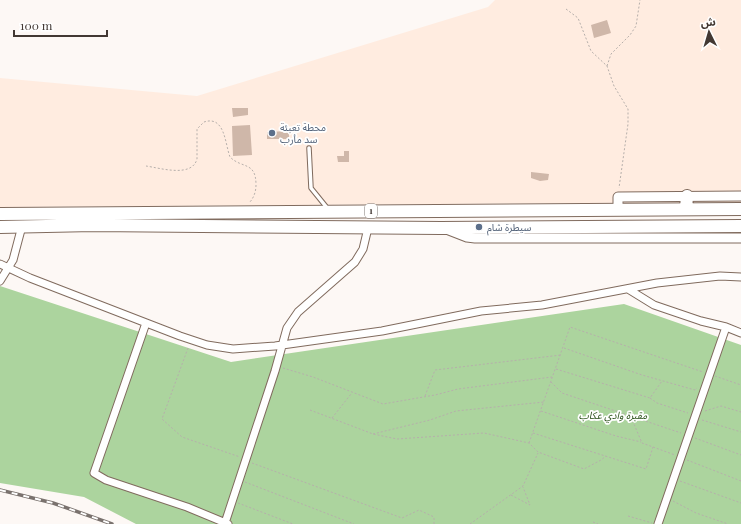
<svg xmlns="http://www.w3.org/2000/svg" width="741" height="524" font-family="'Playfair Display','Noto Sans Arabic',serif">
<rect width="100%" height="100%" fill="#fdf8f5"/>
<path fill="#ffece0" d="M495,0H741V202L0,207V78L197,96L488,7Z"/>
<path fill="#acd49e" d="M0,286L231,362L624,304L741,345V524H136L84,497L0,483Z"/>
<path fill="#cfb7a9" d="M607,20L611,33L594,38L591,25Z
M232,108H248V115L233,117Z
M250,125L252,155L233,156L232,126Z
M289,131V139H267V132Z
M344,151H349V162H338L337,156H344Z
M531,172L549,174L548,180L540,181L531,178Z"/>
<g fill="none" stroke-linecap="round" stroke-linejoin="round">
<defs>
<path id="lane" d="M309,148L311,188L328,209"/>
<path id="street" d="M0,264L30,278L180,336L207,345L233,349L275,346L382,331L481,311L542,305L657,283L720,276L741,277
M0,281L13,260L22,226
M628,289L654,305L701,321L726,327
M146,323L94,473L106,480L187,507L228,524
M225,523L275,371L287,328L298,312L355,262L363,249L368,228
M658,524L726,327L741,333"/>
<path id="secondary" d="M618,209V197L741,196
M449,230L467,237L475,238H741"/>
<path id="highway" d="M686,209L687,196
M0,214L741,209
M0,227L93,225L441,228L741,226"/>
</defs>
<use href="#lane" stroke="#806b5e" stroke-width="5.5"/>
<use href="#street" stroke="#806b5e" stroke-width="9"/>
<use href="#secondary" stroke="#806b5e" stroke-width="11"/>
<use href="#highway" stroke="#806b5e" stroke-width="14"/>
<path stroke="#b6afab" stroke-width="1" stroke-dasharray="2 2" stroke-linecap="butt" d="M566,9L578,18L591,51L607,66L614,86L628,109V124L619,188
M607,66L611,54L630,35L636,26L640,0
M146,166C160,168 192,178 197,159V129L204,122C225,115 225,144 230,157C242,169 256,161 256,185C256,191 254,198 249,203
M188,348L162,419L182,437L240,457
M564,348L642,375L695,390L697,388
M283,368L313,377L383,404L435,395L458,389L552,377
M556,369L650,398L662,381
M715,376L741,385
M551,382L562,393L681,433
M425,396L435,370L561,355
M650,398L657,403L688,413
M310,410L373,434L397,439L484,433L529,443L538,452L584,469L601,460L606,456
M541,411L616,436L641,442
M705,411L721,406L741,412
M631,417L642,443L675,455
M332,418L351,394
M702,420L741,432
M533,433L646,469L653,447
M373,434L430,420L456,411L544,402
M695,438L741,455
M529,443L570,327L703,372
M687,460L741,481
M252,463L402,518L419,510L434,517V524
M680,481L741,503
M245,482L354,524
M511,495L530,505L523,487
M673,501L696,513L728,524
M238,503L293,524
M628,516L652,523
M593,522L598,524
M470,524L523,486L538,453"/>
<use href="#lane" stroke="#fff" stroke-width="3.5"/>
<use href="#street" stroke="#fff" stroke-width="7"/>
<use href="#secondary" stroke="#fff" stroke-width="9"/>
<use href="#highway" stroke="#fff" stroke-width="12"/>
<defs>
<path id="rail" d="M0,490L53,503L112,524"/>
</defs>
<use href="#rail" stroke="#7a726e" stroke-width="3.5"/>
<use href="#rail" stroke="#fff" stroke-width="2" stroke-dasharray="6" stroke-linecap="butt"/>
</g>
<g fill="#5c6f8a" stroke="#fff" stroke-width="1.5">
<circle cx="272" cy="133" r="4"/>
<circle cx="479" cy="227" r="4"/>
</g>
<g text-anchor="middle" stroke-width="3.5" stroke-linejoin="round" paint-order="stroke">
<rect fill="#fff" stroke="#7b7470" stroke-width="1" x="365" y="204" width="12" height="14" rx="3"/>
<g font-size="9" font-weight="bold" fill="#423833">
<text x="371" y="214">1</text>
</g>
<g font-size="10" fill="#4e5e75" stroke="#fff" text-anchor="start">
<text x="280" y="131">محطة تعبئة<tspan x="280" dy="12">سد مأرب</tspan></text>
<text x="487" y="231">سيطرة شام</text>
</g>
<g font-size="10" font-style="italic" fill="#2c521b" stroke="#fff">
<text x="613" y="419">مقبرة وادي عكاب</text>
</g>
</g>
<g transform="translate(709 32) rotate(355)" stroke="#ffffff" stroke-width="3" paint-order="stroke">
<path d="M0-3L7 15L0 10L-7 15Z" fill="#423833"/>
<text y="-6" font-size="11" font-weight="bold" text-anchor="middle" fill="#423833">ش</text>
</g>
<path d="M14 30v6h93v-6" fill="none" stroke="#423833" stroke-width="2"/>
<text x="20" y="30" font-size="12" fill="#423833" stroke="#ffffff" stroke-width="3" paint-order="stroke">100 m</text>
</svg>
